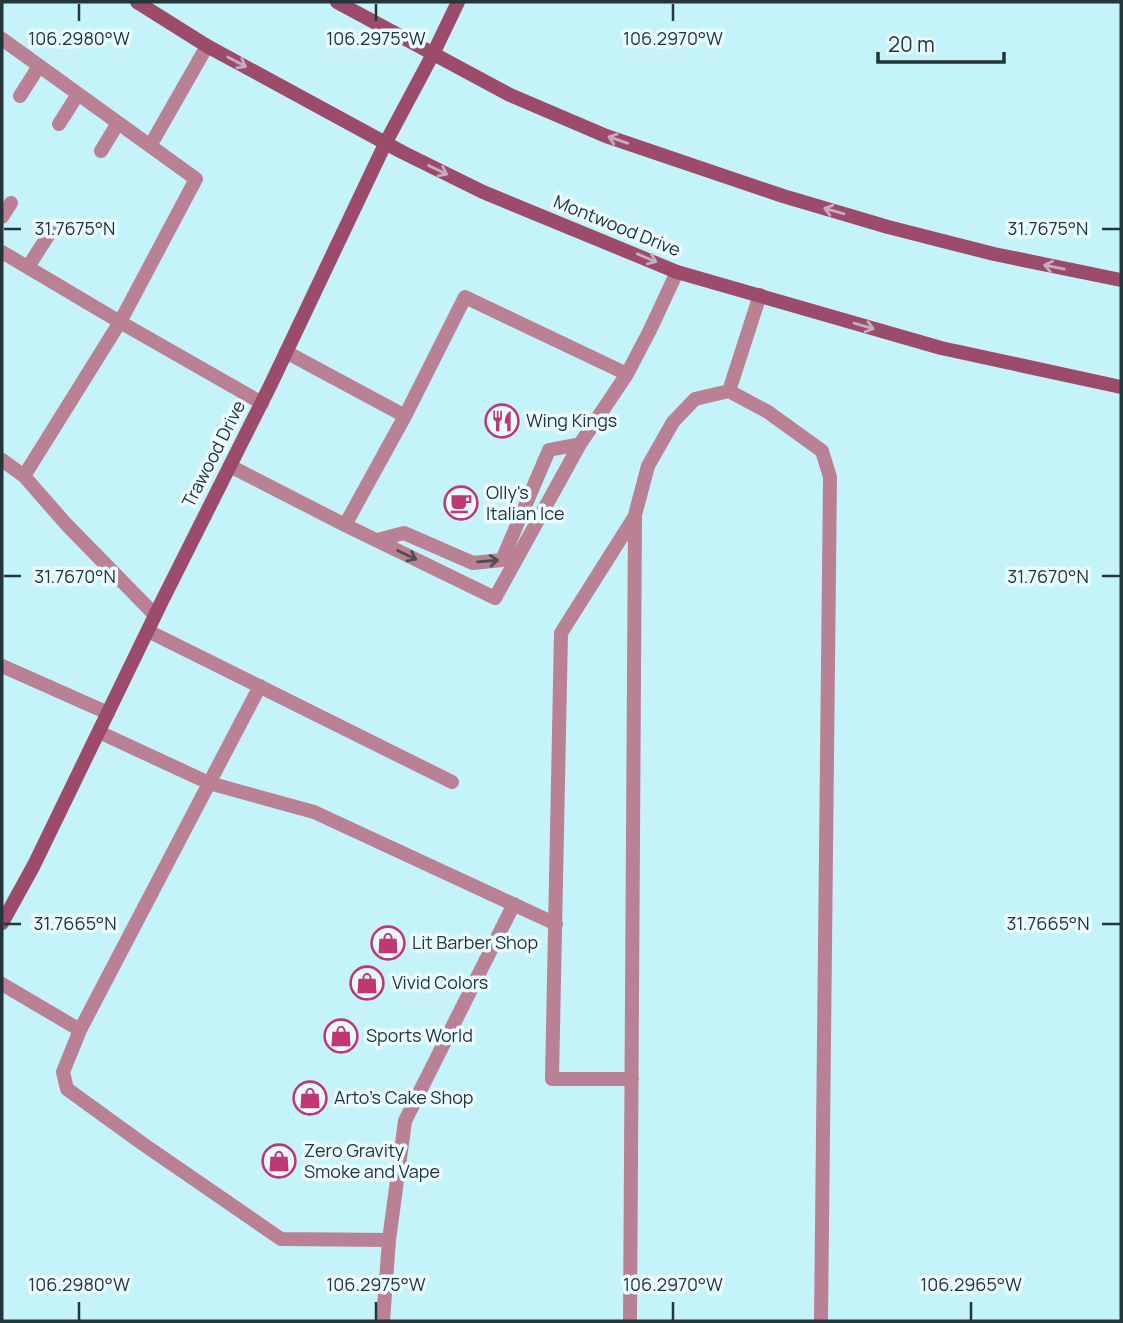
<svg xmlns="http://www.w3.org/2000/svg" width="1123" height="1323" font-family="Manrope,sans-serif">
<rect width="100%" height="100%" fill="#c5f3fa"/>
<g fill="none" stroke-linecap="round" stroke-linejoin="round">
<path stroke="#ba8093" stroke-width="14" d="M2,39L196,179L120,322L24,476
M20,96L39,66
M59,124L78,94
M150,146L207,46
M101,151L118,123
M2,217L11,203
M2,252L120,322L262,403
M28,267L51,231
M286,352L405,416L465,297L627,374
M729,391L768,412L822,451L830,477L821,1321
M2,460L24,476L66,524L155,615
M230,466L345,525L495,598L580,444L627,374L650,330L677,272
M345,525L405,416
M377,540L404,533L473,563L502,560L549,450L580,444
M148,631L452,782
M2,666L108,713
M99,732L209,783L314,812L556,924
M2,984L80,1030L63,1072L67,1089L143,1144L281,1239L389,1240L405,1121L514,904
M80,1030L260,686
M632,1079H552L561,633L635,516
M383,1321L389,1240
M630,1321L635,515L648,466L673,422L695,399L729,391L760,295"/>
<path stroke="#9d4b6b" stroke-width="14" d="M137,2L207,46L402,152L483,192L677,272L941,348L1121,387
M337,2L510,95L606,136L783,196L888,227L994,254L1121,280
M2,923L34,865L162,601L271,384L386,142L433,54L458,2"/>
</g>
<defs><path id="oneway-shaft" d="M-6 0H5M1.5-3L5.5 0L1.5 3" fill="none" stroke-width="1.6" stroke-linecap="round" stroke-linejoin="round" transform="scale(1.75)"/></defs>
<g stroke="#c7acbc">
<use href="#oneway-shaft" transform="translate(237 62) rotate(28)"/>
<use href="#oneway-shaft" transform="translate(618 140) rotate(-161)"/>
<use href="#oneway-shaft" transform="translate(438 170) rotate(26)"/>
<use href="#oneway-shaft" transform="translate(834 211) rotate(-164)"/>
<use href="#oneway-shaft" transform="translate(647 258) rotate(23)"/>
<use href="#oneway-shaft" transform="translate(1054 267) rotate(-168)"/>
<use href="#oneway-shaft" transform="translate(864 326) rotate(16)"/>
</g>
<g stroke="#514c54">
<use href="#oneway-shaft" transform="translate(407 555) rotate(26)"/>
<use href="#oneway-shaft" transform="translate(488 561) rotate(-5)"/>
</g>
<path fill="none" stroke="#243639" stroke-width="2.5" d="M79,4V21M376,4V21M673,4V21M4,229H21M1102,229H1120M4,576H21M1102,576H1120M4,924H21M1102,924H1120M79,1302V1320M376,1302V1320M673,1302V1320M971,1302V1320"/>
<defs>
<symbol id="restaurant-ring" viewBox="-11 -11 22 22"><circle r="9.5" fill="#e9fbfe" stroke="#bf3773" stroke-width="1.5"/><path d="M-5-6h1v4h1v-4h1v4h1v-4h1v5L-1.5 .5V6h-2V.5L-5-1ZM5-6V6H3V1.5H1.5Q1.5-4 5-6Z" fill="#bf3773"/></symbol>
<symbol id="cafe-ring" viewBox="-11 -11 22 22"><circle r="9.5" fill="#e9fbfe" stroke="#bf3773" stroke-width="1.5"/><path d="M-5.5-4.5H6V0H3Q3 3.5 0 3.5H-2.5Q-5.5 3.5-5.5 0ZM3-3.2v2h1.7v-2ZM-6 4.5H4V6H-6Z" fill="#bf3773"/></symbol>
<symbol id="shop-ring" viewBox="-11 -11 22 22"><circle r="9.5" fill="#e9fbfe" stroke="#bf3773" stroke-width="1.5"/><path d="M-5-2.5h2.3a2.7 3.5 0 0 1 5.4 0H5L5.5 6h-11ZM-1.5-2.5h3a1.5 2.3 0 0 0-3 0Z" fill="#bf3773"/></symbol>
</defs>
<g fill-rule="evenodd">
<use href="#restaurant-ring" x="483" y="402" width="38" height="38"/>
<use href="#cafe-ring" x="442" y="484" width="38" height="38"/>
<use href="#shop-ring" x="369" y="924" width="38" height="38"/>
<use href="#shop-ring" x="348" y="964" width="38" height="38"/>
<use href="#shop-ring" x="322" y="1017" width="38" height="38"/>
<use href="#shop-ring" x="291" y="1079" width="38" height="38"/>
<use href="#shop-ring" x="260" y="1142" width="38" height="38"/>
</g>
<g text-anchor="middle" stroke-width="7" stroke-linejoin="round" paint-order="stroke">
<g font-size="18" fill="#243639" stroke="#e9fbfe">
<text transform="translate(617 226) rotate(22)" y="6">Montwood Drive</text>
<text transform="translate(214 454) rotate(-63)" y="6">Trawood Drive</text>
</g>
<g font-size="18" fill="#243639" stroke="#e9fbfe" text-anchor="start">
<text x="526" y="427">Wing Kings</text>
<text x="486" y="499">Olly's<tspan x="486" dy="21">Italian Ice</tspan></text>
<text x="412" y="949">Lit Barber Shop</text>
<text x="392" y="989">Vivid Colors</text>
<text x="366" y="1042">Sports World</text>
<text x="334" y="1104">Arto's Cake Shop</text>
<text x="304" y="1157">Zero Gravity<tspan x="304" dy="21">Smoke and Vape</tspan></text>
</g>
</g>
<g font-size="18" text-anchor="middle" fill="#243639" stroke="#e9fbfe" stroke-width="7" stroke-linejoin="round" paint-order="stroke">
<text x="79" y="45">106.2980°W</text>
<text x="376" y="45">106.2975°W</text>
<text x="673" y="45">106.2970°W</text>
<text x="75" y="235">31.7675°N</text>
<text x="1048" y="235">31.7675°N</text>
<text x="75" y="583">31.7670°N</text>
<text x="1048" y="583">31.7670°N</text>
<text x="75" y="930">31.7665°N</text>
<text x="1048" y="930">31.7665°N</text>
<text x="79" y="1291">106.2980°W</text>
<text x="376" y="1291">106.2975°W</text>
<text x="673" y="1291">106.2970°W</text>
<text x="971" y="1291">106.2965°W</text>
</g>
<rect width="1123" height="1323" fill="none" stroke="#243639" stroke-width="7"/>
<path d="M878 52v10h126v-10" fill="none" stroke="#243639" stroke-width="3.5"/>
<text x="888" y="52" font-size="21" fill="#243639" stroke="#e9fbfe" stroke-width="5" paint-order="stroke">20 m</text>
</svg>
